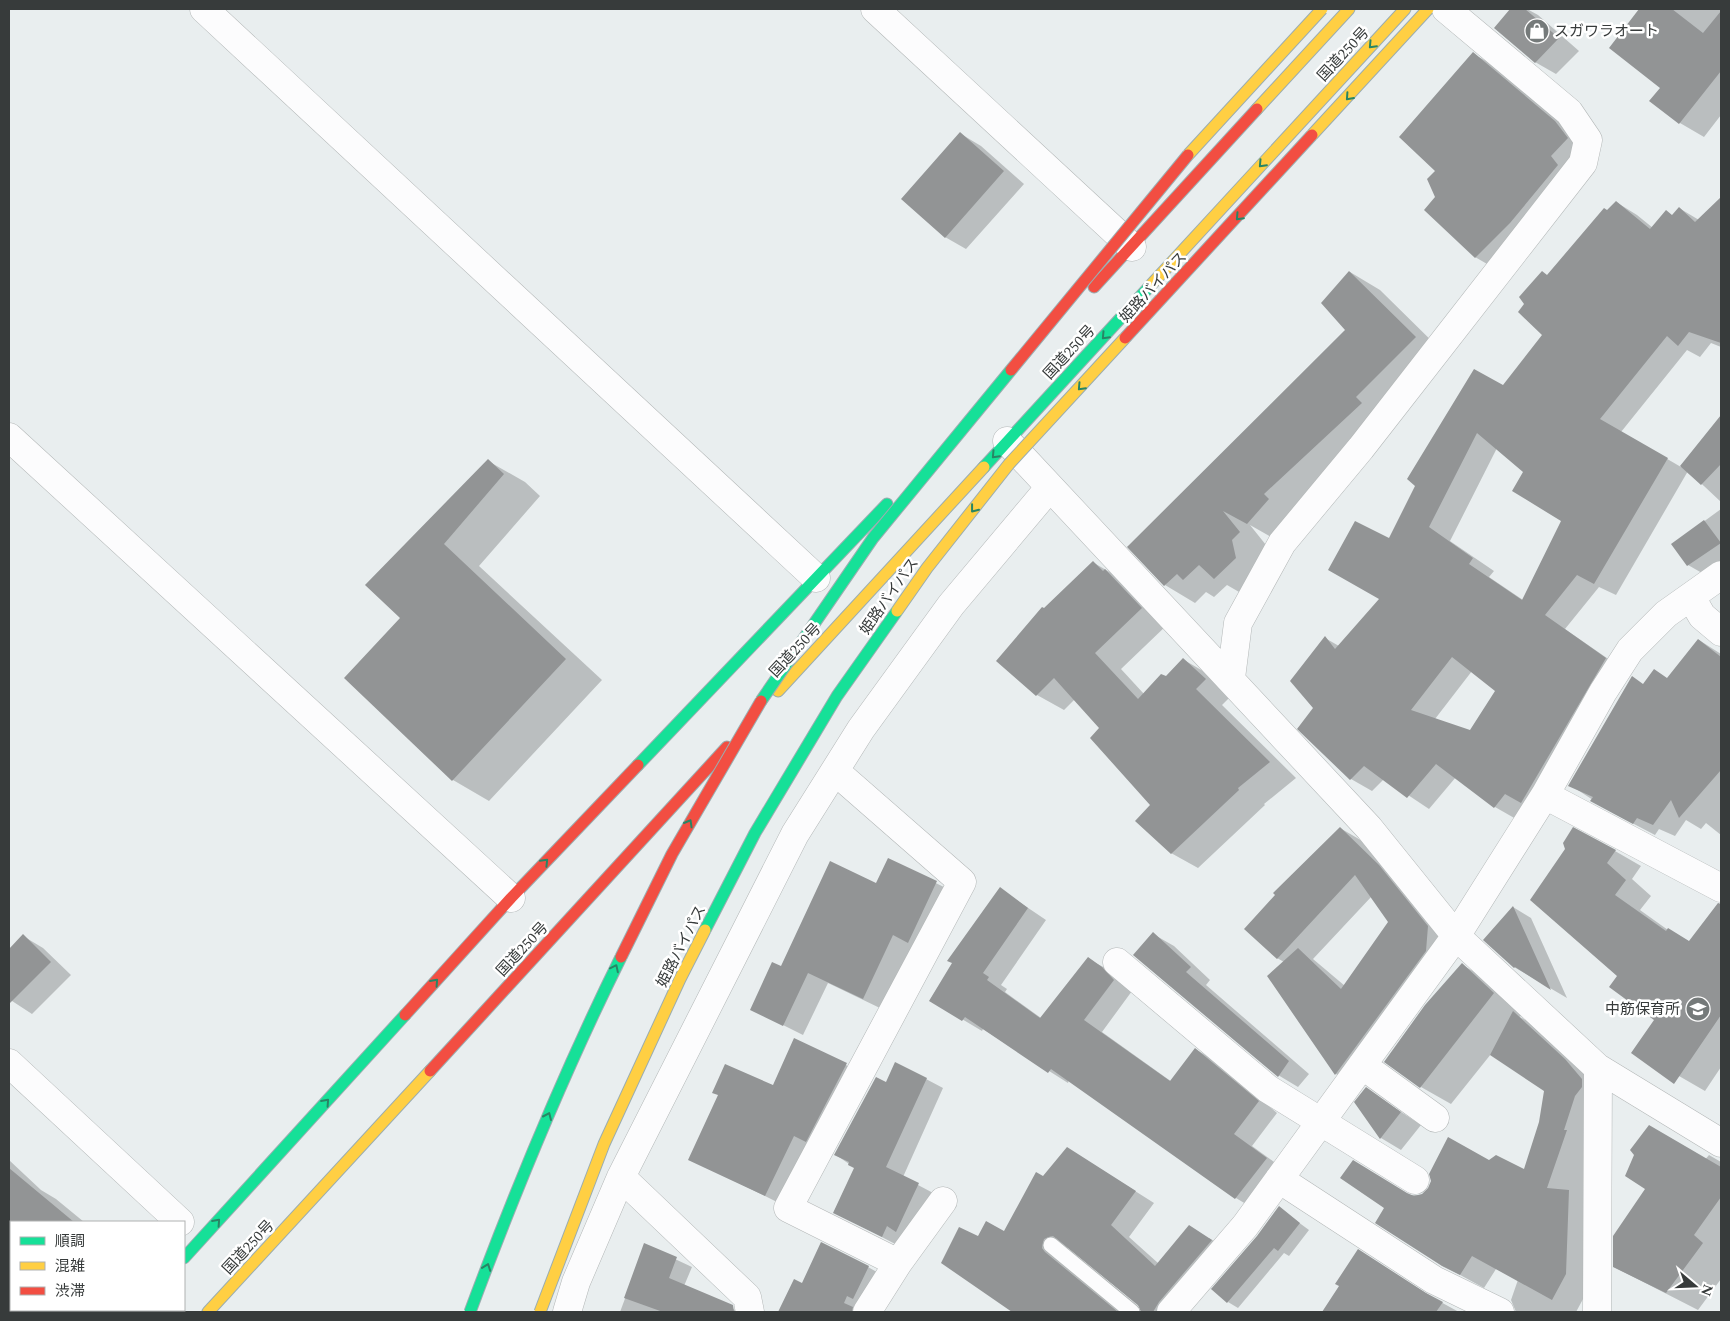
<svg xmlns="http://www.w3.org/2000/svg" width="1730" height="1321" font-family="Spectral,'Noto Sans JP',serif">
<rect width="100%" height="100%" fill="#e9eeef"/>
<path fill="#0003" fill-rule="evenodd" d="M1512,9H1527L1538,15L1579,51L1556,74L1535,62L1495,28Z
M1642,9H1721V115L1704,137L1680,123L1661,88L1611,48Z
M1473,54L1492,64L1574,133L1586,150L1494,268L1475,257L1437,197V171Z
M961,134L981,146L1024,184L966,249L945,237Z
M1721,200V347L1711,343L1700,357L1687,350L1621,432L1681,467L1713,427L1721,432V502L1688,471L1616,595L1599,587L1565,629L1627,672L1516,819L1495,807L1456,777L1429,809L1384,779L1372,791L1351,779L1299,729L1315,707L1325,638L1339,646L1381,599L1390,540L1544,335L1547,276L1616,202L1637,215L1653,228L1673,216L1679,208L1699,220ZM1497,448L1525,472L1563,520L1523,600L1489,577L1494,571L1450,541ZM1472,671L1497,690L1470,731L1435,719Z
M1350,272L1380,290L1446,355L1278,541L1250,525L1270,550L1246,596L1227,585L1214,597L1206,592L1195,603L1165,585L1346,330Z
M488,461L525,482L540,496L479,566L602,680L489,801L453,780L402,617Z
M1721,509V569L1709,577L1688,565L1673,544Z
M1094,563L1120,578L1168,624L1121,669L1144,694L1166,678L1184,660L1210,675L1232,695L1222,705L1296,778L1264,804L1265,805L1198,868L1171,853L1152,805L1101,728L1075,699L1064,710L1037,695L1044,610Z
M1699,640L1721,654V835L1706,823L1701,829L1686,820L1675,836L1659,829L1655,835L1613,813L1570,785L1644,685L1668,679Z
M1340,828L1364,842L1452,941L1360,1088L1336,1074L1269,977L1284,962L1277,958ZM1372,896L1390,922L1345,986L1313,959Z
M1615,851L1641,866L1632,879L1651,896L1640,910L1668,930L1690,942L1717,906L1721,909V1067L1705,1091L1679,1076L1655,1020L1618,976L1532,899Z
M889,860L956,893L882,1009L828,983L803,1035L751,1009L782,967L877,885Z
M1000,889L1046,920L1001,985L1007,989L1005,992L1041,1018L1088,959L1107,969L1132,991L1102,1032L1172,1082L1195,1049L1214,1060L1277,1113L1252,1146L1285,1170L1254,1209L1236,1198L1069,1080L1068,1083L983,1029L982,1031L930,1000Z
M1513,907L1531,918L1567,998L1514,967Z
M1153,934L1174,946L1210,980L1206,985L1309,1074L1298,1087L1278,1075L1134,955Z
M23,936L43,948L71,975L32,1014L9,999V951Z
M1462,965L1493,982L1524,1011L1520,1017L1537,1026L1589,1074V1288L1576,1312H1516L1511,1300L1520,1274L1496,1269L1484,1288L1442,1265L1410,1195H1423L1490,1161L1525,1171L1541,1123L1546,1091L1491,1054L1451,1104L1421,1087Z
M795,1040L864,1074L783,1205L690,1159L773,1087Z
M926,1079L943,1088L903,1177L935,1194L899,1246L834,1212L855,1168L836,1155L886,1083Z
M1366,1089L1421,1125L1401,1150L1381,1138L1356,1102Z
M1709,1155L1721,1162V1279L1698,1310L1614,1267Z
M9,1160L41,1190L56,1199L84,1222H19L9,1213Z
M1086,1160L1154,1203L1129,1237L1158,1263L1209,1238L1231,1252L1181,1312H1142V1309L1069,1247L1063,1250L1122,1312H1014L942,1262L978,1238L1005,1233L1044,1177Z
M1279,1208L1309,1230L1289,1256L1284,1253L1238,1308L1228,1302L1258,1237Z
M645,1245L692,1267L684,1286L723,1302L738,1312H620Z
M1358,1251L1437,1300L1459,1312H1323L1340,1286Z
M868,1267L889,1279L866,1312H784L781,1310L802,1285Z
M9,1306L11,1310L15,1312H9Z"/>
<path fill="#929495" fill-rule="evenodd" d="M1510,9H1525L1559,38L1535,63L1494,28Z
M1639,9H1672L1703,33L1721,11V71L1679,124L1649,101L1660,88L1609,48Z
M1473,52L1555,121L1568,138L1551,156L1558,165L1510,223L1475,258L1424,210L1435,197L1427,179L1435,171L1399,137Z
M960,132L1004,171L945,238L901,199Z
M1721,197V343L1689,332L1678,346L1667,336L1600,419L1668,458L1594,584L1577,575L1545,615L1606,658L1521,803L1505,794L1494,808L1436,764L1407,798L1364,766L1350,780L1297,729L1313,708L1290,681L1325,636L1335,649L1379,599L1328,570L1355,521L1389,538L1415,486L1407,479L1474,369L1503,385L1542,335L1518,312L1524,304L1519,297L1542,271L1547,275L1604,208L1607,210L1616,201L1650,229L1666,210L1672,215L1679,207L1695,222ZM1477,433L1523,472L1512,491L1561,521L1522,600L1469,564L1473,558L1429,527ZM1452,657L1495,691L1470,730L1411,710Z
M1349,271L1416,337L1356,397L1362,403L1264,494L1269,499L1247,524L1223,511L1240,532L1232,540L1236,558L1214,579L1199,565L1183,580L1177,574L1164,586L1127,547L1345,330L1321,303Z
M1721,415V464L1701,485L1680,466Z
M488,459L504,474L444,544L566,659L452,781L344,678L400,618L365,585Z
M1704,520L1721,543L1687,566L1671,544Z
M1093,561L1103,571L1105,569L1142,608L1095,653L1138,699L1161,674L1166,676L1183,658L1206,679L1196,689L1270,762L1238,788L1239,790L1171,854L1135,821L1150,805L1090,738L1099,728L1054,678L1036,696L996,661L1042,607L1044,608Z
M1698,639L1721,657V770L1679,818L1671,800L1653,825L1637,818L1633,824L1590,801L1593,797L1568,786L1632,676L1643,684L1654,669L1667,678Z
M1340,827L1379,865L1428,926L1426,951L1335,1075L1267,976L1298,948L1341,989L1388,922L1355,875L1277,959L1244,929L1275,895L1273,893Z
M1573,827L1616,850L1607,863L1626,880L1615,895L1666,931L1668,928L1689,941L1718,903L1721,904V1015L1674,1084L1631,1053L1654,1020L1609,987L1617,976L1530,900L1565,849L1563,843Z
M888,858L937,881L908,943L893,935L863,999L808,973L783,1026L750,1010L772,962L781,966L830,861L876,883Z
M1000,887L1028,908L983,973L989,977L987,980L1040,1018L1088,957L1102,967L1114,980L1084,1020L1170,1081L1195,1048L1259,1101L1234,1134L1267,1158L1235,1199L1051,1069L1048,1073L965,1017L962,1021L929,1001L952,963L947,961Z
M1513,906L1551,990L1515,967L1514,968L1483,940Z
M1153,932L1191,967L1186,972L1289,1061L1278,1077L1133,955Z
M23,934L51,962L9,1004V949Z
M1462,963L1494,993L1420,1088L1384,1062L1425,1005Z
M1513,1011L1565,1059L1582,1079V1087L1575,1096L1564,1130H1567L1547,1188L1569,1190L1566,1274L1552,1300L1472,1256L1460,1275L1442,1266L1375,1223L1384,1208L1340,1178L1353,1160L1407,1193L1414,1196L1422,1194L1428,1188L1431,1181L1429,1174L1448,1137L1489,1160L1496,1155L1524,1169L1539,1122L1544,1091L1490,1055Z
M794,1038L847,1063L806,1142L794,1136L765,1196L688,1160L718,1095L712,1093L725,1064L773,1085Z
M895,1062L927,1078L886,1167L919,1183L896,1232L887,1226L882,1237L833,1213L854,1168L848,1165L849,1162L834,1155L876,1077L886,1082Z
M1366,1087L1401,1112L1380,1139L1354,1102Z
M1649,1125L1721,1167V1197L1694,1235L1703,1243L1666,1293L1613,1267V1236L1645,1189L1625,1176L1634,1155L1630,1150Z
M1067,1147L1136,1191L1111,1225L1155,1266L1189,1225L1212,1240L1159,1302L1153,1312H1141L1138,1305L1053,1236L1044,1239L1042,1248L1045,1252L1118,1312H1012L941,1263L959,1227L978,1236L986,1221L1004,1231L1036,1172L1043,1176Z
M9,1168L74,1222H9Z
M1279,1206L1300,1223L1278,1251L1274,1248L1227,1303L1211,1289L1257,1236Z
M821,1242L869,1266L853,1299L847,1296L844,1303L853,1307L852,1312H778L794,1279L802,1283Z
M644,1243L677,1257L669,1278L733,1305L734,1312H663L624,1298Z
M1358,1249L1426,1293L1443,1302L1436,1312H1322L1339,1286L1335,1284Z"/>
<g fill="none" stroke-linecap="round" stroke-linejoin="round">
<defs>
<path id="lane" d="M1051,1245L1132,1312"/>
<path id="street" d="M204,9L816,578
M875,9L1132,247
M9,437L511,898
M1007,441L1369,828L1456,936L1598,1068L1721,1143
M1691,597L1702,616L1721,632
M1231,678L1238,623L1282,543L1361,448L1583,163L1588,140L1569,112L1446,9
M835,771L962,882L788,1208L898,1263
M1545,795L1721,888
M1117,962L1268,1089L1415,1180
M9,1063L180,1222
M1362,1065L1435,1118
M621,1177L747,1297L750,1312
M1279,1179L1434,1280L1500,1312
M567,1312L576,1282L621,1177L795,834L861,729L951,605L1050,487
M867,1312L898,1263L943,1201
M1171,1312L1245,1226L1456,936L1545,795L1603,692L1630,650L1666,614L1721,575
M1597,1312L1598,1068"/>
<path id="fast" d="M984,467L1150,286
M638,765L887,504
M184,1258L405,1015"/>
<path id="slow" d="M1257,109L1349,9
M1150,286L1405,9
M778,691L984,467
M135,1312L137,1310
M208,1312L430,1071"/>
<path id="jam" d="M1094,287L1257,109
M405,1015L511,898L638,765
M430,1071L727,747"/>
</defs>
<use href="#lane" stroke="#b3b7b7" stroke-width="17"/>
<use href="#street" stroke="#b3b7b7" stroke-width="29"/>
<use href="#fast" stroke="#9badb0" stroke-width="13"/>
<use href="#slow" stroke="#9badb0" stroke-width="13"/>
<use href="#jam" stroke="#9badb0" stroke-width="13"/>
<use href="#lane" stroke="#fcfcfd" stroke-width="15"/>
<use href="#street" stroke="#fcfcfd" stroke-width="28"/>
<use href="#fast" stroke="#16e098" stroke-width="11"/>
<use href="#slow" stroke="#ffcf43" stroke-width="11"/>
<use href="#jam" stroke="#f24e42" stroke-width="11"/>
<defs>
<path id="fast-bridge" d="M761,701L873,538L1011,370
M705,930L755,833L837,696L897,611
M470,1312C515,1191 564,1072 621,957"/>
<path id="slow-bridge" d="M1312,135L1428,9
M1188,155L1322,9
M897,611L927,568L1009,464L1125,338
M540,1312L604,1144L680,979L705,930"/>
<path id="jam-bridge" d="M1125,338L1312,135
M1011,370L1188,155
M621,957L672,854L761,701"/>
</defs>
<use href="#fast-bridge" stroke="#9badb0" stroke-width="13" stroke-linecap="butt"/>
<use href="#slow-bridge" stroke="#9badb0" stroke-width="13" stroke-linecap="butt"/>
<use href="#jam-bridge" stroke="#9badb0" stroke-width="13" stroke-linecap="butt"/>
<use href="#fast-bridge" stroke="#16e098" stroke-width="11"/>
<use href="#slow-bridge" stroke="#ffcf43" stroke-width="11"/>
<use href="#jam-bridge" stroke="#f24e42" stroke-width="11"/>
</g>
<defs><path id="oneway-chevron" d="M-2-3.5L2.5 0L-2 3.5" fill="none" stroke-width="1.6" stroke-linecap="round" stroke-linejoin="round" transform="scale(1.25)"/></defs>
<g stroke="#288565">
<use href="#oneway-chevron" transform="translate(1372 45) rotate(133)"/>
<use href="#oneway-chevron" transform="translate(1349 97) rotate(132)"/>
<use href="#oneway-chevron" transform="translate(1262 164) rotate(133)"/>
<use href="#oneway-chevron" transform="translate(1239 217) rotate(133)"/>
<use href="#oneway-chevron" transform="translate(1105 336) rotate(133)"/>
<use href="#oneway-chevron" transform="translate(1081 387) rotate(133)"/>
<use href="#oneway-chevron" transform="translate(995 455) rotate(133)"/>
<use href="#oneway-chevron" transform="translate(974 509) rotate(128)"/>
<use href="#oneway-chevron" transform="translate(689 823) rotate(-60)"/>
<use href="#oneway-chevron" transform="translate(545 862) rotate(-46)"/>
<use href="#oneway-chevron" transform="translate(615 968) rotate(-64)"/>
<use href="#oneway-chevron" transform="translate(435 982) rotate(-48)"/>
<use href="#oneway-chevron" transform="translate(326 1102) rotate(-48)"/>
<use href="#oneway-chevron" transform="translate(548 1116) rotate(-66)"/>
<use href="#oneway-chevron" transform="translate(217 1222) rotate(-48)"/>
<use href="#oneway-chevron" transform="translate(487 1267) rotate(-70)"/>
</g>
<defs>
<symbol id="shop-disc" viewBox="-11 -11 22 22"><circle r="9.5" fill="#757a7a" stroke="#fff"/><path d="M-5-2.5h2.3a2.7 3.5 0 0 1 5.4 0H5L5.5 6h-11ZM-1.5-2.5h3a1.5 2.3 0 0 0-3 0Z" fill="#fff"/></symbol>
<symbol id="school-disc" viewBox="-11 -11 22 22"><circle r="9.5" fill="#757a7a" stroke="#fff"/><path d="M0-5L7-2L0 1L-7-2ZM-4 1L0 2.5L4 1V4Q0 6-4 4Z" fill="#fff"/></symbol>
</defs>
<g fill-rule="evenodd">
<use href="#shop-disc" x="1523" y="17" width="28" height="28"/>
<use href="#school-disc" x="1684" y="995" width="28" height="28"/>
</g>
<g text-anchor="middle" stroke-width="5" stroke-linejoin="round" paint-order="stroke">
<g font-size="15" fill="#373b3b" stroke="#fff" text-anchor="start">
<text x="1554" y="36">スガワラオート</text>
<text x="1680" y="1014" text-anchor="end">中筋保育所</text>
</g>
<g font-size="15" fill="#373b3b" stroke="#fff">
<text transform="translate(1343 54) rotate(-47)" y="5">国道250号</text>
<text transform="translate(1153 287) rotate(-47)" y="5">姫路バイパス</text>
<text transform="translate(1069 352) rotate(-47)" y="5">国道250号</text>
<text transform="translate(889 596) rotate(-55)" y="5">姫路バイパス</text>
<text transform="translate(795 650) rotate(-47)" y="5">国道250号</text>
<text transform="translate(681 946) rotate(-63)" y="5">姫路バイパス</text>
<text transform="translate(522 949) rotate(-47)" y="5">国道250号</text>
<text transform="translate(248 1247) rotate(-47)" y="5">国道250号</text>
</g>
</g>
<rect width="1730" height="1321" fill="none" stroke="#373b3b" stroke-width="20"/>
<rect x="10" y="1221" width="175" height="90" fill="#ffffff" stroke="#afb1b1"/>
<rect x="20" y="1237" width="25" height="8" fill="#16e098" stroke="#afb1b1"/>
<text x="55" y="1246" font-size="15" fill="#373b3b">順調</text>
<rect x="20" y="1262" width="25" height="8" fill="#ffcf43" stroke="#afb1b1"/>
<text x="55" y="1271" font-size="15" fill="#373b3b">混雑</text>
<rect x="20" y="1287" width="25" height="8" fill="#f24e42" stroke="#afb1b1"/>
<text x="55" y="1296" font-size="15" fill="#373b3b">渋滞</text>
<g transform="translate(1695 1286) rotate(109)" stroke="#ffffff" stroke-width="4" paint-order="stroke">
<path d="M0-4L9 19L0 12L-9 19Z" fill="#373b3b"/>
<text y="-8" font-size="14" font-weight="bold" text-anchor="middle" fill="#373b3b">N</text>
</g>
</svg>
